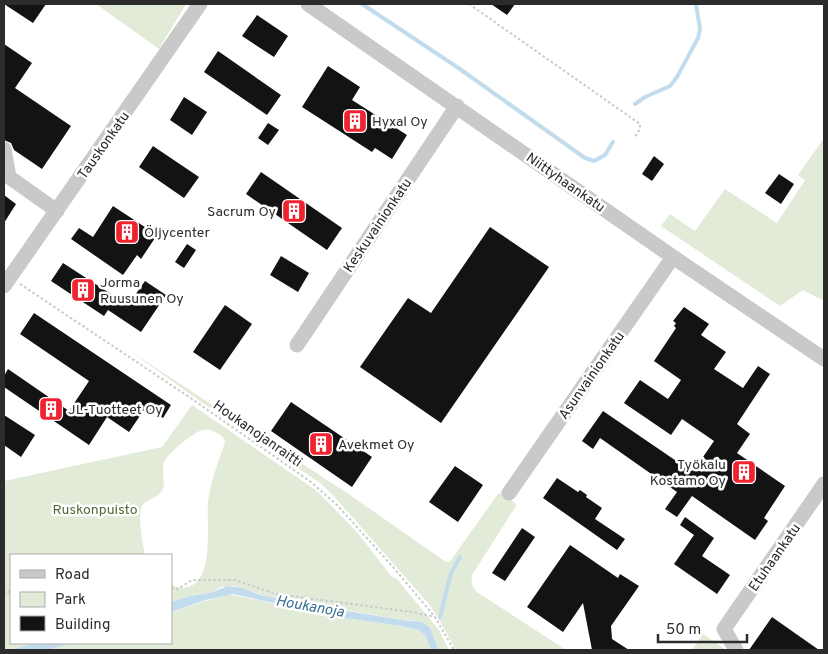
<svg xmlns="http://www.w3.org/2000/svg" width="828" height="654" font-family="Overpass,sans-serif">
<rect width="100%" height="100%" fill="#fff"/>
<path fill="#e2ebd8" d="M96,4H186L159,49Z
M824,138V301L803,290L780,306L661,226L670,214L695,231L725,189L777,223L805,180L798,175Z
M130,351L350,495L446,562H449L451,560L498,494L501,493L515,503L516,506L472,575C471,582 472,587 477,592L566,650H456L437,616L428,603L332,494L320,483L197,399Z
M192,405L317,491L357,532L391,576L397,579L439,630L449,650H439L430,628L411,620H402L266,596L234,586L222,587L210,593L190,596L171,602V585C175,586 179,588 183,588C216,586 206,524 208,502C210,482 219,461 225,442L223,437C217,432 209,428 202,430C193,433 168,453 164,462C161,471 167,485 161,492C155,500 144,499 141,509C138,523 143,542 145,555H11V643H36L9,650H4V481L162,447Z
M228,594L345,618L401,626L418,630L425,635L431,650H48L73,643H171V612Z
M703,634L705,635L726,650H692Z"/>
<path fill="#c3dced" d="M228,586L242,588L261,595L311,605L402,620L422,622L430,628L439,650H431L425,635L418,630L401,626L345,618L232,594L206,600L171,612V602L190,596L210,593Z
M36,643H73L48,650H9Z"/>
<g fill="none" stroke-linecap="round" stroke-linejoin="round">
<path stroke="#c3dced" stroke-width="4" d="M362,4L457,67L585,158L594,161L605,155L613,142
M635,104L645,97L670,86L677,77L698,38L700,29L696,4
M440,617L451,573L460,557"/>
</g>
<path fill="#131313" d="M4,4H46L33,23Z
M491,4H515L507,15Z
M257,15L288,36L274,57L242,36Z
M4,44L32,63L15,88L71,126L42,169L14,150L11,143L4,140Z
M218,51L281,95L267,115L204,72Z
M328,66L360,87L352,100L407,135L392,159L375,148L372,152L302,107Z
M184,97L207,112L192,135L170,120Z
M268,123L279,130L268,145L258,138Z
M153,146L199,177L184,198L139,167Z
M654,156L664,164L652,181L642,174Z
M261,172L342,228L327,250L246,194Z
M779,174L794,184L781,204L765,193Z
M4,195L16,204L4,223Z
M113,206L157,235L141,259L137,255L123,275L71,239L79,228L93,237Z
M490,227L549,267L441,423L360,367L408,298L431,313Z
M187,244L196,250L184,268L175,262Z
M281,256L309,273L298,292L270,275Z
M63,263L128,305L145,281L166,295L141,332L108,310L104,316L51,281Z
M225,305L252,324L220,370L193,352Z
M684,307L709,324L701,335L726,352L714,369L743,388L758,366L770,374L737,424L750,434L737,453L785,486L764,518L768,521L755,540L692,496L677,517L665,509L677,492L600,438L593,449L582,441L603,411L691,471L694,470L714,441L682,419L671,435L624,403L640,380L668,399L681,380L654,361L676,328L674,326L676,323L673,321Z
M34,313L171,405L163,418L146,407L129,432L107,417L89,445L4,387V376L8,369L69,411L89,381L20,334Z
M291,402L372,457L352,487L271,431Z
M4,415L35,435L21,457L4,445Z
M455,466L483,485L458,522L429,502Z
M557,478L578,492L580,490L587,495L586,497L602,508L595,519L625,539L617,550L543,498Z
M685,517L714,538L702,556L730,575L717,594L674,564L694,535L680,525Z
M522,528L535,537L505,581L492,573Z
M570,545L618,578L620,574L639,586L611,626L612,639L629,650H592L583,603L563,632L527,607Z
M772,617L819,650H749Z"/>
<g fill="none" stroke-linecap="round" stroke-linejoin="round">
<path stroke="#c9c9c9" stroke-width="2" stroke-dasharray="2.5 2.5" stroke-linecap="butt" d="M469,4L640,124V129L635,137
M20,284L192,399L311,482L338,506L393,567L435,617L454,650
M171,588L178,589L192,580H235L276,594L412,612L435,617
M4,596L11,590"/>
<path stroke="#c9c9c9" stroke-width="15" d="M308,4L673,257L824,359
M4,149L9,177L57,211
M4,286L200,4
M297,345L457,106
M509,493L673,257
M736,650L724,629L824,484"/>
</g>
<defs>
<symbol id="building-square" viewBox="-11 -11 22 22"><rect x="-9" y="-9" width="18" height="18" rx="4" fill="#ef2230" stroke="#fff"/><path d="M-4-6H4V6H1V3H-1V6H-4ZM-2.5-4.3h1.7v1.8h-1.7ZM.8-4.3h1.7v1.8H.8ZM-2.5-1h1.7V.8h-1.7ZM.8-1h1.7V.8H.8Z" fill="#fff"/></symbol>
</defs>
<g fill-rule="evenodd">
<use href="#building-square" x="341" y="107" width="28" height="28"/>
<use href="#building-square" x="280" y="197" width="28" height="28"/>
<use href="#building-square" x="113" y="218" width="28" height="28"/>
<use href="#building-square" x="69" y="276" width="28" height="28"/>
<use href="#building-square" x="37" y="395" width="28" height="28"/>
<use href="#building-square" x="307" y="430" width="28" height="28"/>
<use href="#building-square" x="730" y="458" width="28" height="28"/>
</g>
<g text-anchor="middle" stroke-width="5" stroke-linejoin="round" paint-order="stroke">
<g font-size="14" fill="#2c2c2c" stroke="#fff" text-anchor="start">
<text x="372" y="126">Hyxal Oy</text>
<text x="276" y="216" text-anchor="end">Sacrum Oy</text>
<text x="144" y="237">Öljycenter</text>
<text x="100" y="287">Jorma<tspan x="100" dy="16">Ruusunen Oy</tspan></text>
<text x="68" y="414">JL-Tuotteet Oy</text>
<text x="338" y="449">Avekmet Oy</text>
<text x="726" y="469" text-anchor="end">Työkalu<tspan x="726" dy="16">Kostamo Oy</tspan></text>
</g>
<g font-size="14" fill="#2c2c2c" stroke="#fff">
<text transform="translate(103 145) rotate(-55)" y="5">Tauskonkatu</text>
<text transform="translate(566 182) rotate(35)" y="5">Niittyhaankatu</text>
<text transform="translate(377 225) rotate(-56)" y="5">Keskuvainionkatu</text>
<text transform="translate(591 375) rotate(-55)" y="5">Asunvainionkatu</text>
<text transform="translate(258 433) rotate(35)" y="5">Houkanojanraitti</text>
<text transform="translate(774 557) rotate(-55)" y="5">Etuhaankatu</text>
</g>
<g font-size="14" fill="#4f6a37" stroke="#fff">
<text x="95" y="514">Ruskonpuisto</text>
</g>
<g font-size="15" font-style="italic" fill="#366e92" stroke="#fff">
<text transform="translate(310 606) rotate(10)" y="5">Houkanoja</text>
</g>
</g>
<rect width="828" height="654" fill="none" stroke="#2c2c2c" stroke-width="10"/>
<rect x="10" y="554" width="162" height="90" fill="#ffffff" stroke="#ababab"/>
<rect x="20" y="570" width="25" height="8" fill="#c9c9c9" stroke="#ababab"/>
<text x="55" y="579" font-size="15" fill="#2c2c2c">Road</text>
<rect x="20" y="592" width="25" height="15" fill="#e2ebd8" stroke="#ababab"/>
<text x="55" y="604" font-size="15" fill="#2c2c2c">Park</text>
<rect x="20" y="616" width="25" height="15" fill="#131313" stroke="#ababab"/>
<text x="55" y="629" font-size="15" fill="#2c2c2c">Building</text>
<path d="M658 634v8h89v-8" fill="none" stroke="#2c2c2c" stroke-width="2.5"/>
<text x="666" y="634" font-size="15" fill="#2c2c2c" stroke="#ffffff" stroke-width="4" paint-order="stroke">50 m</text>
</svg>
